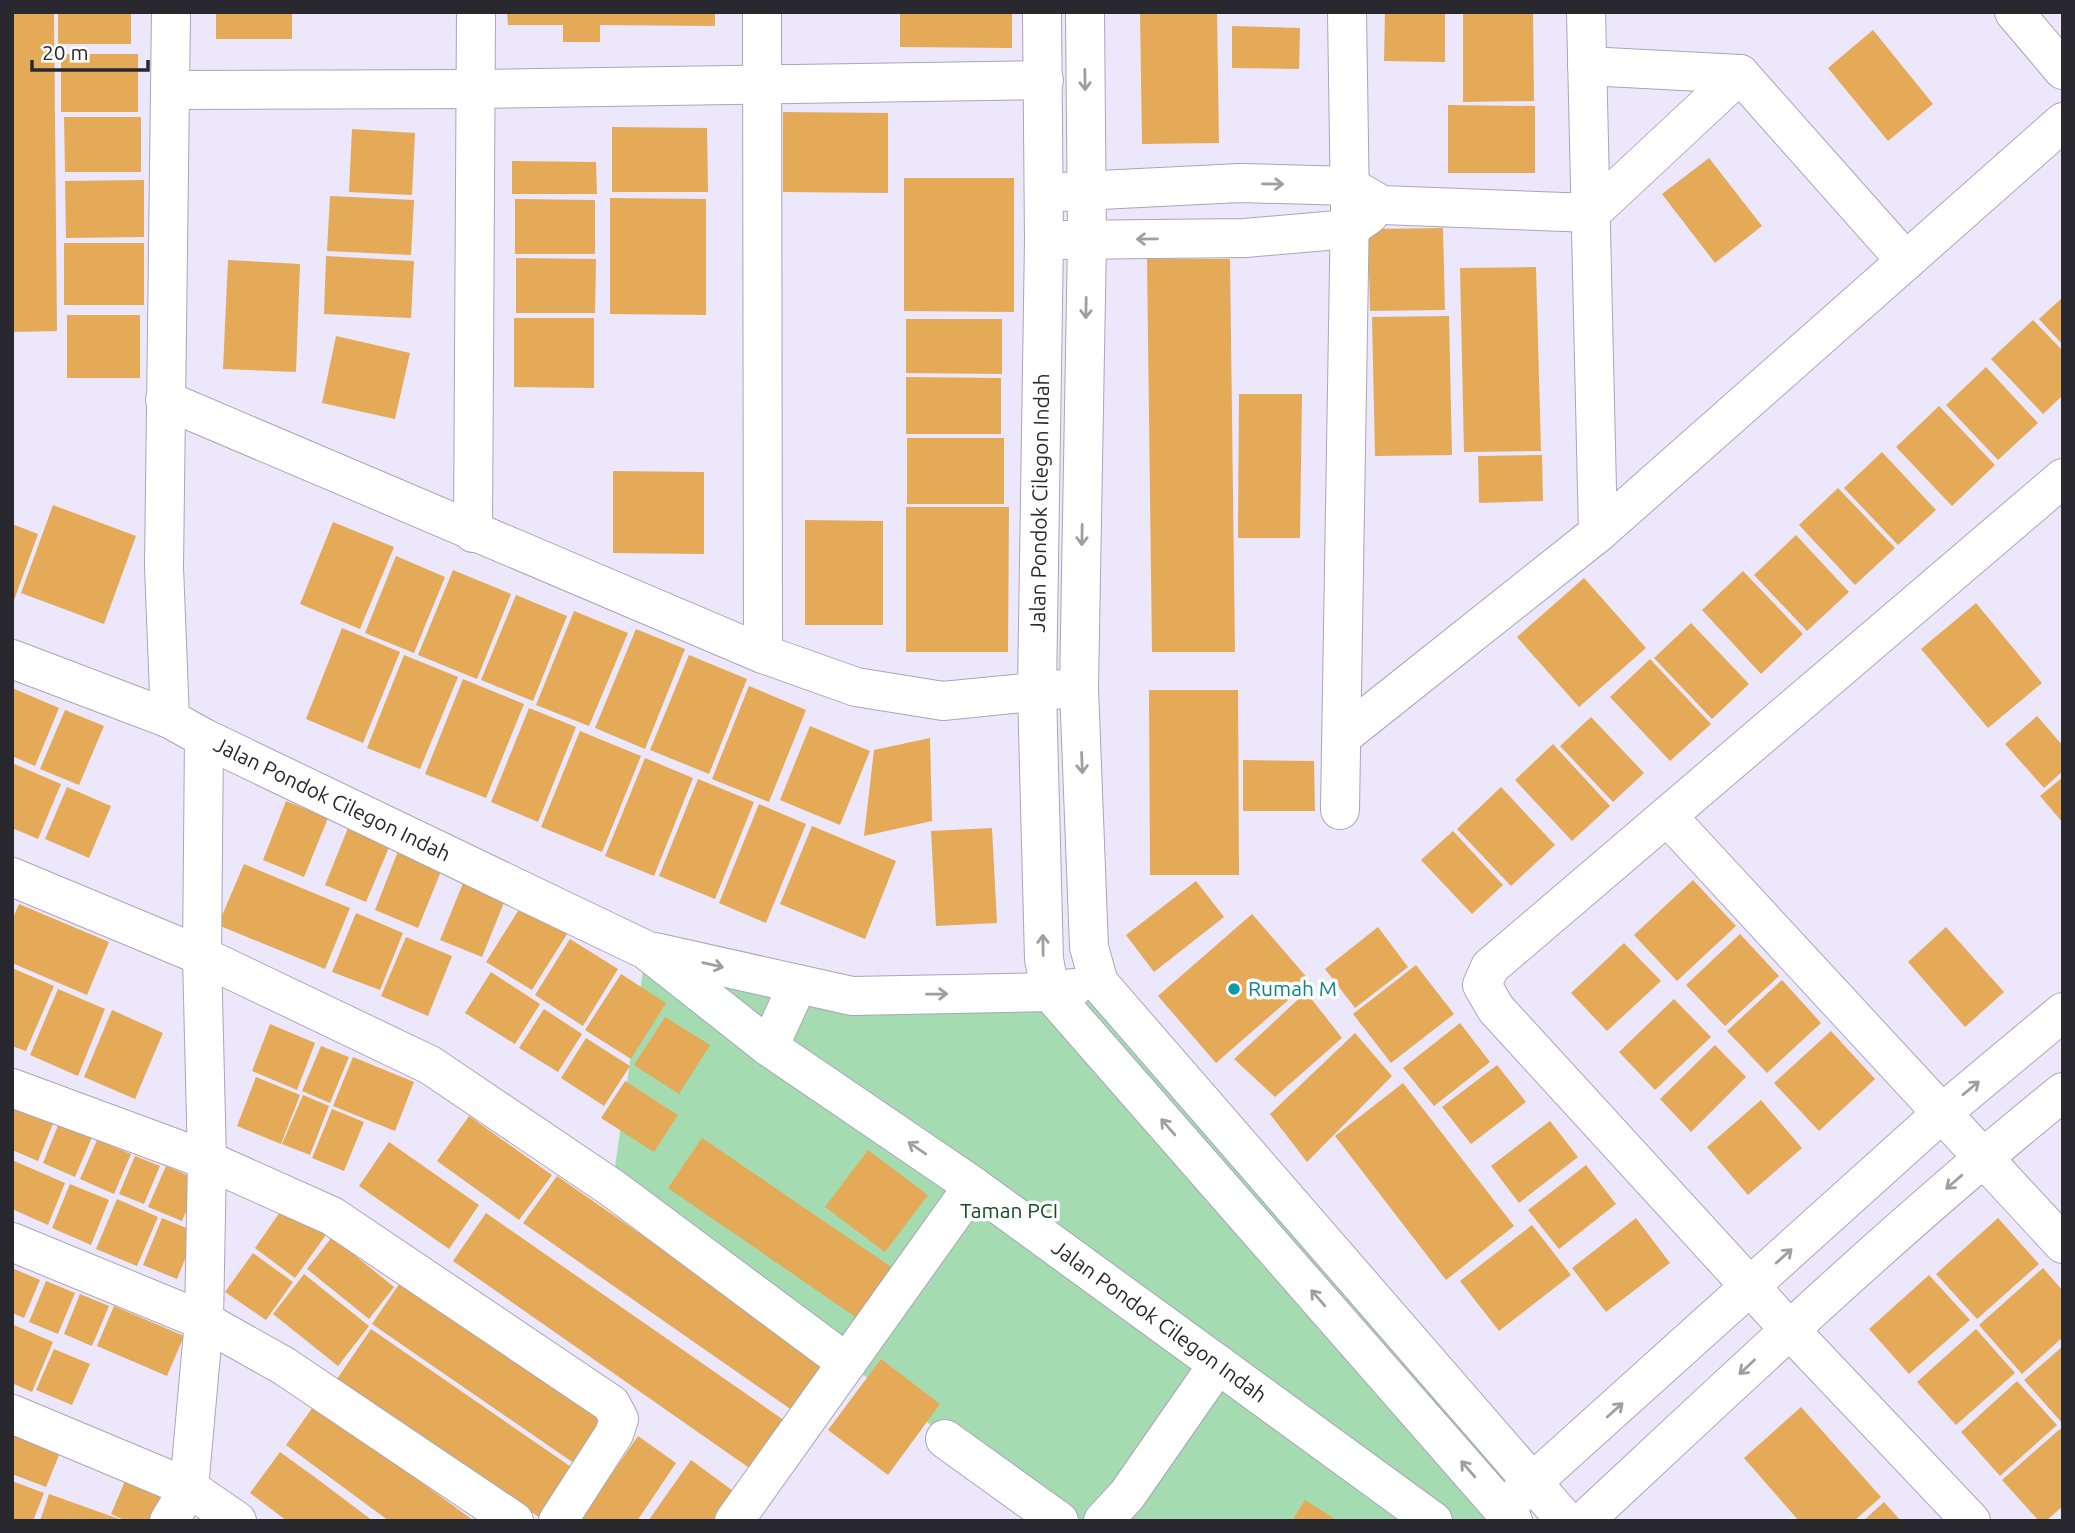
<svg xmlns="http://www.w3.org/2000/svg" width="2075" height="1533" font-family="Ubuntu,sans-serif">
<rect width="100%" height="100%" fill="#ece7fa"/>
<path fill="#a4dbb0" d="M646,950L852,996L1099,983L1533,1483L1490,1521H1060L612,1188Z"/>
<path fill="#e4aa57" d="M12,12H54L57,331L12,332Z
M58,12H131V44H58Z
M216,12H292V39H216Z
M507,12H715V26L600,25V42H563V25H508Z
M900,12H1012V48L900,47Z
M1140,12H1217L1219,143L1142,144Z
M1385,12H1445V62L1384,61Z
M1463,12H1533L1534,101L1463,102Z
M1232,26L1300,28L1299,69L1232,68Z
M1873,30L1933,104L1888,141L1828,68Z
M61,54H138V112H61Z
M1448,105L1535,106V173H1448Z
M783,112L888,113V193L783,192Z
M64,117H141V172H65Z
M612,127L707,128L708,192H612Z
M352,129L415,133L412,195L349,192Z
M1709,158L1762,226L1715,263L1662,194Z
M512,161L596,162L597,194H512Z
M904,178H1014V312L904,311Z
M144,180V237L66,238L65,181Z
M330,196L414,200L411,255L327,251Z
M610,198L706,199V315L610,314Z
M515,199L595,200V254H515Z
M1443,228L1445,310L1370,311L1368,229Z
M64,243H144V305H64Z
M326,256L414,261L411,318L324,314Z
M516,258L596,259L595,313H516Z
M1147,259H1230L1235,652H1152Z
M228,260L300,264L296,372L223,369Z
M1536,267L1541,451L1464,452L1460,268Z
M2063,297V345L2039,319Z
M67,315H140V378H67Z
M1449,316L1452,455L1375,456L1372,317Z
M514,318H594V388L514,387Z
M906,319H1002V374L906,373Z
M2033,320L2063,351V395L2043,414L1991,359Z
M336,336L410,353L395,419L322,403Z
M1986,367L2038,423L1998,460L1946,405Z
M906,377L1001,378V434H906Z
M1239,394H1302L1300,538H1238Z
M1939,406L1995,465L1952,506L1896,447Z
M907,438H1004V504H907Z
M1882,452L1936,510L1898,545L1844,488Z
M1542,455L1543,501L1479,503L1478,456Z
M613,471L704,472V554L613,553Z
M1838,488L1895,548L1855,585L1799,525Z
M53,505L136,536L104,624L21,593Z
M906,507H1009L1008,652H906Z
M805,520L883,521V625H805Z
M333,522L394,547L360,629L300,604Z
M12,524L38,534L13,603H12Z
M1796,535L1849,592L1807,631L1754,575Z
M396,556L445,577L414,653L365,633Z
M453,570L511,594L477,679L418,655Z
M1743,571L1803,634L1761,674L1702,610Z
M1584,578L1646,648L1579,707L1517,637Z
M516,595L567,616L533,701L481,680Z
M1976,603L2042,683L1988,728L1921,649Z
M574,611L628,633L589,726L536,705Z
M1691,623L1749,684L1712,719L1654,658Z
M342,628L400,652L363,743L306,719Z
M636,629L685,649L645,749L595,728Z
M404,655L458,677L420,769L367,748Z
M689,655L747,679L709,774L650,750Z
M1650,659L1711,724L1670,761L1610,697Z
M463,679L524,704L486,798L425,774Z
M749,686L806,710L769,802L712,779Z
M12,688L59,708L35,766L12,756Z
M1149,690H1238L1239,875H1150Z
M529,708L576,727L538,822L491,802Z
M65,710L104,726L79,785L40,769Z
M2037,716L2063,746V771L2044,788L2005,744Z
M1591,717L1644,773L1613,802L1560,746Z
M810,726L870,751L840,825L780,800Z
M580,731L641,756L602,852L541,827Z
M930,738L932,821L864,836L874,750Z
M1553,744L1610,806L1572,841L1515,780Z
M645,758L693,778L654,876L605,856Z
M1243,760L1314,761L1315,811H1243Z
M12,763L61,784L38,839L12,828Z
M2063,777V823L2040,796Z
M698,779L754,802L715,899L659,876Z
M67,787L111,806L89,858L45,839Z
M1501,787L1555,845L1511,886L1457,829Z
M286,801L328,818L304,877L263,860Z
M759,804L806,824L766,923L719,903Z
M812,826L896,861L865,939L780,904Z
M348,828L390,845L366,902L325,885Z
M992,828L997,923L936,926L931,831Z
M1453,831L1503,885L1472,914L1421,860Z
M398,851L442,869L418,928L375,910Z
M244,864L350,908L325,969L218,925Z
M1693,880L1736,926L1677,981L1634,935Z
M1196,881L1224,917L1154,972L1126,935Z
M463,883L505,900L482,957L440,940Z
M523,903L569,931L532,990L486,962Z
M19,904L109,942L87,995L12,963V920Z
M356,913L403,933L380,990L332,972Z
M1252,914L1310,981L1216,1063L1158,996Z
M1378,927L1408,967L1355,1008L1325,969Z
M1946,927L2004,992L1965,1027L1908,962Z
M1740,934L1779,976L1725,1026L1686,985Z
M406,937L452,956L428,1016L381,996Z
M570,939L618,969L583,1026L535,995Z
M1624,943L1661,981L1607,1031L1571,993Z
M1416,965L1454,1014L1391,1063L1353,1014Z
M12,968L54,986L26,1051L12,1046Z
M491,972L540,1004L515,1044L465,1013Z
M621,974L666,1003L631,1059L585,1030Z
M1782,980L1821,1023L1767,1073L1727,1031Z
M58,989L105,1009L78,1076L30,1055Z
M1306,992L1342,1038L1275,1097L1234,1059Z
M1674,999L1711,1037L1655,1090L1619,1052Z
M544,1009L582,1034L558,1072L519,1048Z
M112,1010L163,1033L135,1099L84,1077Z
M665,1017L710,1045L679,1094L634,1065Z
M1460,1023L1490,1062L1434,1106L1403,1068Z
M270,1024L315,1043L297,1090L252,1071Z
M1831,1031L1875,1079L1819,1131L1774,1083Z
M1355,1033L1392,1076L1307,1162L1270,1114Z
M586,1038L630,1066L604,1106L561,1078Z
M1715,1045L1746,1077L1691,1132L1660,1099Z
M321,1046L349,1057L330,1103L302,1091Z
M353,1057L414,1082L395,1131L333,1106Z
M1497,1065L1526,1102L1471,1144L1442,1107Z
M256,1077L300,1095L281,1144L237,1126Z
M625,1081L678,1115L654,1152L601,1118Z
M1403,1083L1514,1226L1446,1280L1335,1136Z
M303,1095L329,1106L310,1155L282,1144Z
M1761,1100L1802,1148L1748,1195L1707,1147Z
M12,1107L54,1121L38,1161L12,1150Z
M332,1109L364,1122L344,1171L312,1158Z
M469,1116L552,1175L519,1220L437,1161Z
M1550,1121L1578,1157L1519,1203L1491,1166Z
M59,1123L92,1137L75,1177L43,1163Z
M702,1138L894,1269L860,1320L668,1188Z
M97,1140L131,1154L114,1194L80,1179Z
M389,1142L479,1205L449,1249L359,1186Z
M868,1150L928,1195L885,1252L825,1207Z
M135,1156L160,1166L144,1204L119,1194Z
M12,1160L65,1183L48,1225L12,1209Z
M1586,1165L1616,1204L1559,1249L1528,1210Z
M166,1166L199,1180L182,1221L148,1207Z
M557,1176L829,1365L796,1413L523,1223Z
M70,1184L109,1200L91,1245L52,1228Z
M117,1199L158,1217L137,1266L96,1249Z
M287,1202L328,1232L295,1278L255,1248Z
M486,1213L788,1423L755,1472L453,1261Z
M162,1218L196,1232L177,1279L143,1265Z
M1636,1218L1670,1263L1606,1312L1572,1268Z
M1998,1218L2039,1264L1977,1319L1936,1274Z
M1532,1225L1571,1275L1499,1331L1460,1281Z
M332,1237L394,1287L369,1319L307,1269Z
M253,1253L293,1282L266,1320L225,1292Z
M12,1268L40,1280L24,1318L12,1313Z
M2043,1268L2063,1291V1337L2022,1374L1979,1325Z
M304,1274L369,1326L338,1366L273,1314Z
M406,1274L612,1416L578,1466L372,1324Z
M1929,1275L1970,1320L1909,1374L1869,1329Z
M46,1281L75,1293L58,1334L29,1322Z
M80,1294L109,1306L92,1346L64,1334Z
M114,1306L184,1336L167,1376L97,1346Z
M14,1325L53,1342L32,1392L12,1383Z
M371,1329L577,1471L543,1520L337,1379Z
M1976,1329L2015,1373L1956,1425L1917,1382Z
M2063,1346V1424L2024,1380Z
M54,1349L90,1364L72,1405L36,1390Z
M881,1359L940,1404L888,1475L828,1430Z
M2017,1381L2057,1425L2000,1476L1961,1432Z
M315,1404L474,1521H389L286,1445Z
M1801,1407L1881,1497L1854,1521H1799L1744,1458Z
M12,1417L66,1438L46,1487L12,1474Z
M2060,1429L2063,1432V1506L2046,1521H2039L2002,1480Z
M638,1436L676,1463L637,1521H579Z
M280,1452L316,1478L373,1521H287L250,1493Z
M691,1460L740,1496L723,1521H648Z
M131,1467L174,1485L158,1521H126L111,1514Z
M12,1481L44,1493L33,1521H12Z
M49,1494L122,1520V1521H40Z
M1305,1500L1338,1521H1292Z
M1884,1502L1901,1521H1863Z"/>
<g fill="none" stroke-linecap="round" stroke-linejoin="round">
<defs>
<g id="minor">
<path d="M762,12L763,654"/>
<path d="M1042,12L1044,240L1037,691L1044,959L1050,992L1513,1521"/>
<path d="M1085,12L1087,240L1079,688L1089,947L1099,983L1566,1521"/>
<path d="M1586,12L1598,533"/>
<path d="M2014,12L2063,70"/>
<path d="M1587,66L1740,74L1906,261"/>
<path d="M170,90L477,89L1044,80"/>
<path d="M1060,192L1240,183L1349,186L1382,205L1591,213L1740,74"/>
<path d="M1063,240L1245,238L1349,229L1369,215"/>
<path d="M165,400L763,654L856,687L943,701L1063,689"/>
<path d="M473,533L476,12"/>
<path id="s1" d="M12,659L170,719L204,738L646,950L769,1047L973,1186L1433,1521"/>
<path d="M170,719L164,567L171,12"/>
<path d="M1344,735L1598,533L2063,122"/>
<path d="M1340,810L1350,208L1347,12"/>
<path d="M1668,817L2063,1244"/>
<path d="M12,877L202,956L430,1065L612,1188L847,1363"/>
<path d="M655,952L852,996L1050,992L1073,988"/>
<path d="M769,1047L798,984"/>
<path d="M12,1088L207,1160L332,1216L611,1404L619,1419L614,1434L558,1521"/>
<path d="M12,1242L204,1321L284,1366L514,1521"/>
<path d="M12,1414L189,1488L237,1521"/>
<path d="M945,1439L1059,1521"/>
<path d="M1515,1498L1942,1113L2063,1012"/>
<path d="M169,1521L189,1488L204,1321L207,1160L202,956L204,738"/>
<path d="M734,1521L973,1186"/>
<path d="M1103,1521L1127,1495L1218,1364"/>
<path d="M1584,1521C1741,1375 1896,1227 2063,1092"/>
<path d="M1971,1521L1788,1328L1496,1009L1482,985L1490,967L2063,478"/>
</g>
</defs>
<use href="#minor" stroke="#aaa5b7" stroke-width="40"/>
<use href="#minor" stroke="#fff" stroke-width="38"/>
</g>
<defs><path id="oneway-shaft" d="M-6 0H5M1.5-3L5.5 0L1.5 3" fill="none" stroke-width="1.6" stroke-linecap="round" stroke-linejoin="round" transform="scale(1.75)"/></defs>
<g stroke="#9f9ea1">
<use href="#oneway-shaft" transform="translate(1085 80) rotate(89)"/>
<use href="#oneway-shaft" transform="translate(1273 184) rotate(1)"/>
<use href="#oneway-shaft" transform="translate(1147 239) rotate(179)"/>
<use href="#oneway-shaft" transform="translate(1086 308) rotate(91)"/>
<use href="#oneway-shaft" transform="translate(1082 535) rotate(91)"/>
<use href="#oneway-shaft" transform="translate(1082 763) rotate(88)"/>
<use href="#oneway-shaft" transform="translate(1043 945) rotate(-91)"/>
<use href="#oneway-shaft" transform="translate(713 965) rotate(13)"/>
<use href="#oneway-shaft" transform="translate(937 994) rotate(-1)"/>
<use href="#oneway-shaft" transform="translate(1971 1088) rotate(-40)"/>
<use href="#oneway-shaft" transform="translate(1168 1127) rotate(-131)"/>
<use href="#oneway-shaft" transform="translate(917 1148) rotate(-146)"/>
<use href="#oneway-shaft" transform="translate(1954 1182) rotate(139)"/>
<use href="#oneway-shaft" transform="translate(1784 1256) rotate(-42)"/>
<use href="#oneway-shaft" transform="translate(1318 1298) rotate(-131)"/>
<use href="#oneway-shaft" transform="translate(1747 1367) rotate(137)"/>
<use href="#oneway-shaft" transform="translate(1615 1410) rotate(-42)"/>
<use href="#oneway-shaft" transform="translate(1468 1469) rotate(-131)"/>
</g>
<circle fill="#0f9aa8" stroke="#fff" stroke-width="2.5" cx="1234" cy="989" r="7"/>
<g text-anchor="middle" stroke-width="7" stroke-linejoin="round" paint-order="stroke">
<g font-size="21" fill="#2a282f" stroke="#fff">
<text transform="translate(1040 503) rotate(-89)" y="7">Jalan Pondok Cilegon Indah</text>
<text dy="7" stroke="none"><textPath href="#s1" startOffset="350">Jalan Pondok Cilegon Indah</textPath></text>
<text dy="7" stroke="none"><textPath href="#s1" startOffset="1332">Jalan Pondok Cilegon Indah</textPath></text>
</g>
<g font-size="21" fill="#0d838f" stroke="#fff" text-anchor="start">
<text x="1248" y="996">Rumah M</text>
</g>
<g font-size="21" fill="#0f4d26" stroke="#fff">
<text x="1009" y="1218">Taman PCI</text>
</g>
</g>
<rect width="2075" height="1533" fill="none" stroke="#2a282f" stroke-width="28"/>
<path d="M32 60v10h116v-10" fill="none" stroke="#2a282f" stroke-width="3.5"/>
<text x="42" y="60" font-size="21" fill="#2a282f" stroke="#ffffff" stroke-width="5" paint-order="stroke">20 m</text>
</svg>
